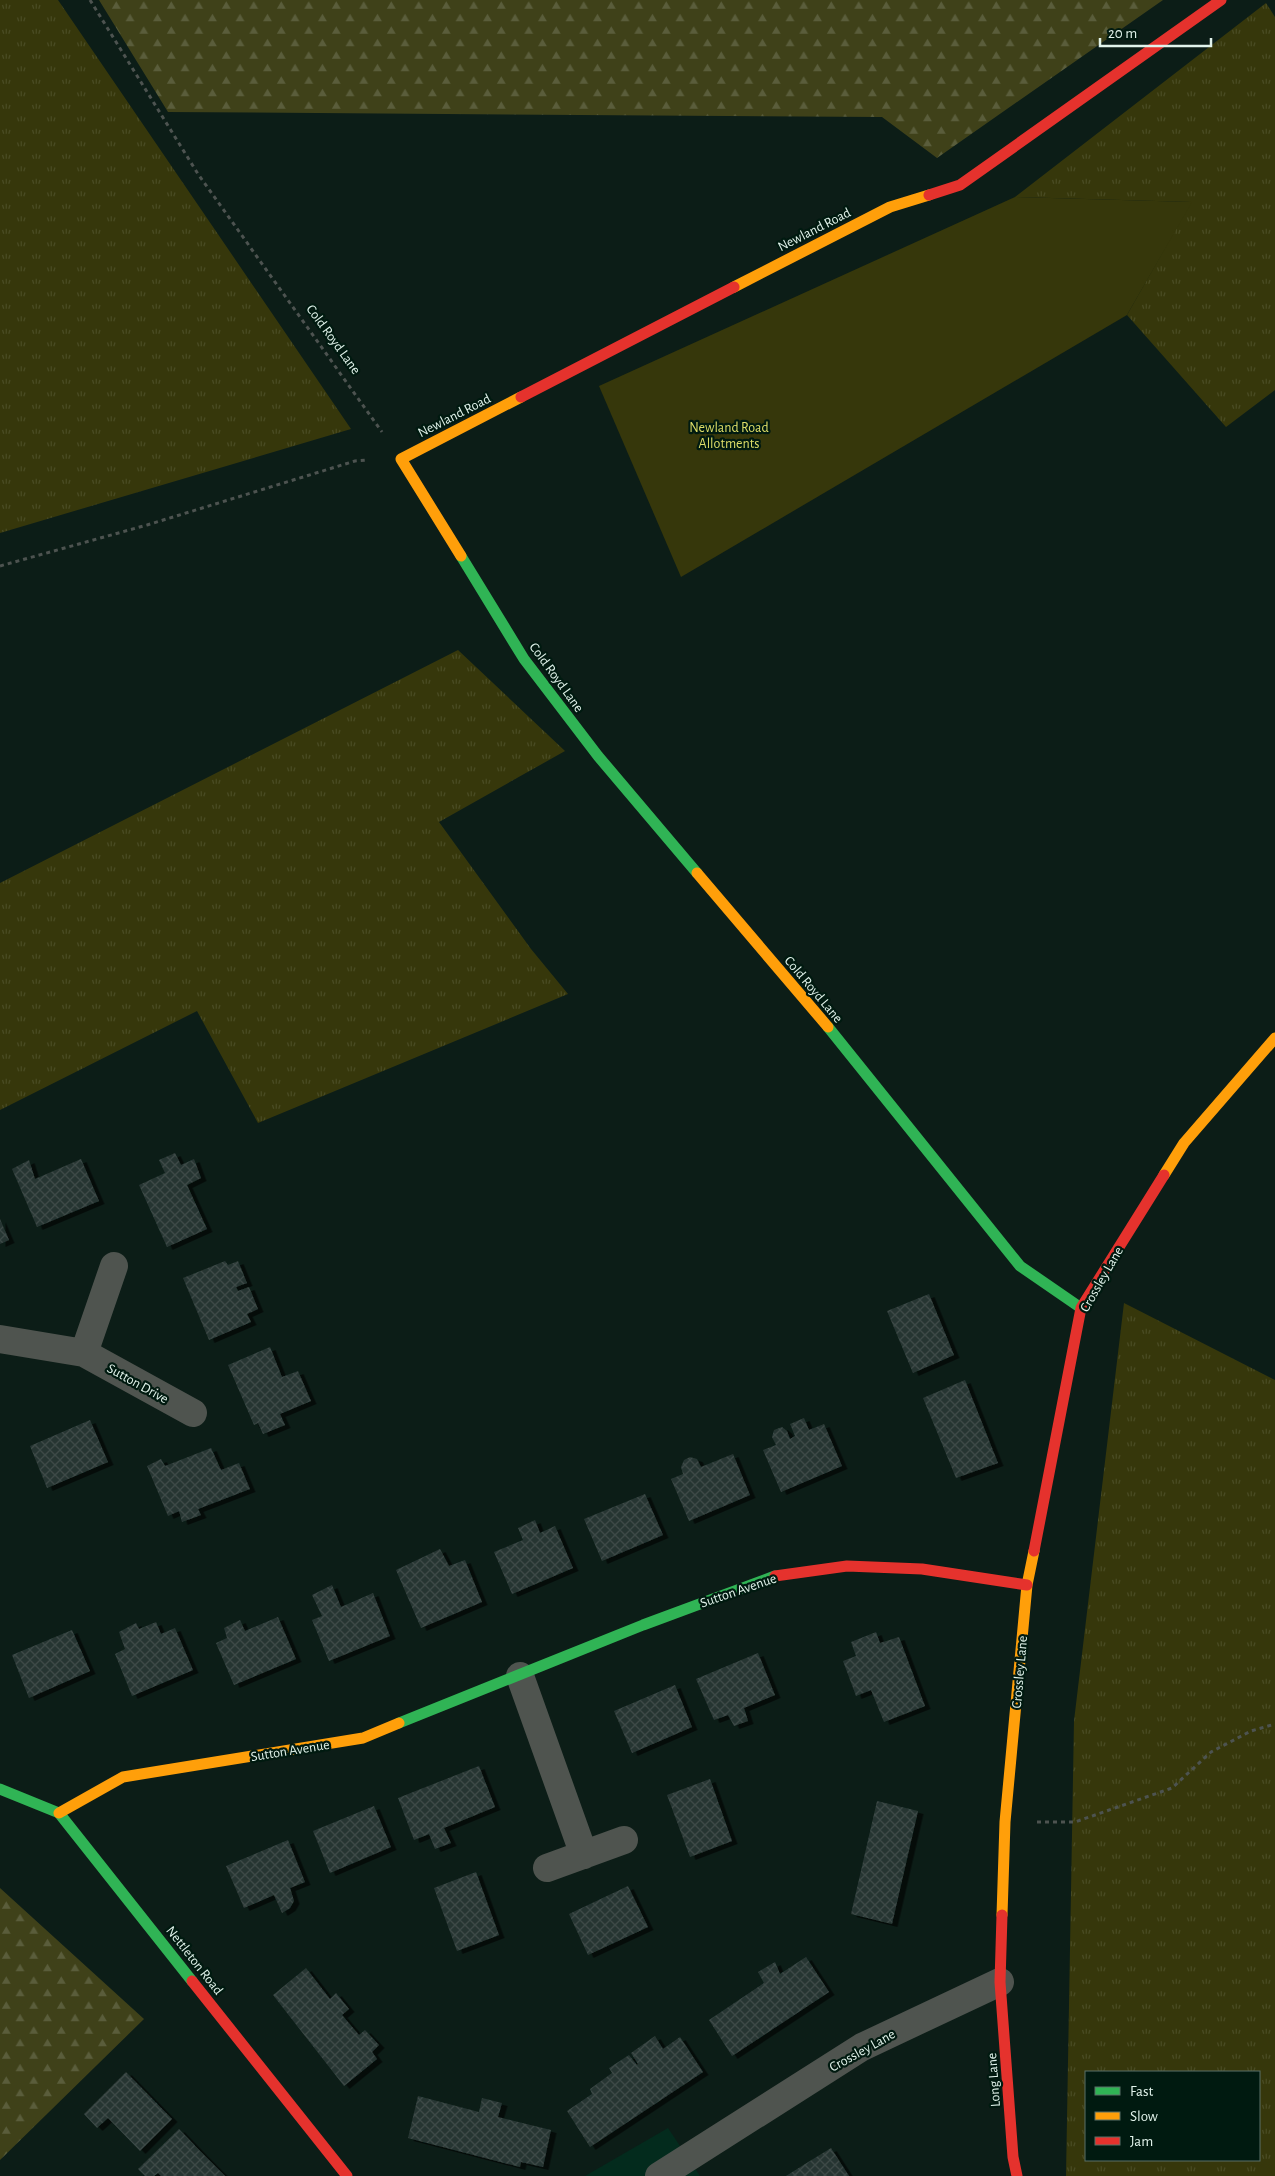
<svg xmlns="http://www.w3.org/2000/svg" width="1275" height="2176" font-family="'Alegreya Sans',sans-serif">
<defs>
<pattern id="grass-tufts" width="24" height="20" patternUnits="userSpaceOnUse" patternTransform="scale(1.25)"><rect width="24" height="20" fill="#36370b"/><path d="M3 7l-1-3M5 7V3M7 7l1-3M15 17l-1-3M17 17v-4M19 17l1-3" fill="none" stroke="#494b23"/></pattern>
<pattern id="forest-firs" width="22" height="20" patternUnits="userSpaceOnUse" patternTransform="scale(1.25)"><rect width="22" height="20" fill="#3f4119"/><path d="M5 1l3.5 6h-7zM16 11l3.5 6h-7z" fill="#5a5d3b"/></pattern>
<pattern id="building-cross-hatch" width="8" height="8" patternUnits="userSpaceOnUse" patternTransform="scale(1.25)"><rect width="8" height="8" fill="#273633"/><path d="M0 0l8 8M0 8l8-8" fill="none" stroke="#3c4a47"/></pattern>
<filter id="shadow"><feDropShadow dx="5.5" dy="3" stdDeviation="0" flood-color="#0009"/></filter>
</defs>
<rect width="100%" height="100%" fill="#0c1d17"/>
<path fill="#032b1d" d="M668,2128L700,2176H585Z"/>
<path fill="url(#grass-tufts)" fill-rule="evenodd" d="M0,0H58L351,429L0,533Z
M1266,3L1275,17V390L1226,427L1127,315L1191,202L1015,197Z
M458,650L565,751L439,822L531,949L568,994L258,1123L197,1011L0,1110V883Z
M1124,1303L1275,1380V2176H1066L1074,1721ZM1086,2072H1259V2160H1086Z"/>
<path fill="url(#forest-firs)" d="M99,0H1163L937,158L882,117L168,112Z
M0,1888L144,2019L0,2160Z"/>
<path fill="#36370b" d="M1015,197L1192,202L1127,315L681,577L599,386Z"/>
<path fill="url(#building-cross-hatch)" filter="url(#shadow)" d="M175,1153L181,1165L194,1159L201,1178L187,1185L207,1229L167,1247L139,1185L165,1173L159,1160Z
M81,1159L99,1201L37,1227L12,1169L29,1160L35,1179Z
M0,1219L9,1240L0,1244Z
M225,1261L228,1265L238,1261L247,1283L236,1287L238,1291L249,1287L258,1309L247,1314L251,1322L209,1340L183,1278Z
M929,1294L954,1355L913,1373L887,1311Z
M270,1347L282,1377L298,1371L311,1401L280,1414L285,1425L263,1434L258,1423L254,1425L228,1365Z
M965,1380L998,1463L956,1478L923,1398Z
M804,1418L809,1430L824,1424L842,1466L781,1492L763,1450L776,1445L772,1437L774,1430L782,1427L787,1431L790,1439L795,1436L790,1424Z
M90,1420L108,1462L47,1488L30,1446Z
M211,1448L221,1470L239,1463L250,1489L198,1509L201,1515L182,1522L179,1511L168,1516L147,1466L161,1459L165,1466Z
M733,1454L750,1495L689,1521L671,1479L683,1474L681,1467L684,1460L690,1457L697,1459L701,1467Z
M645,1494L663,1535L602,1561L584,1519Z
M535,1520L540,1533L555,1526L573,1568L512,1594L494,1552L523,1540L518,1528Z
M440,1549L449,1566L465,1560L482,1602L421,1628L396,1570Z
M332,1585L341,1607L373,1593L390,1636L329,1661L312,1620L322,1616L312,1595Z
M278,1617L296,1659L234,1685L216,1643L227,1638L224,1628L240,1620L245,1631Z
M156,1622L161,1634L175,1628L193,1670L132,1696L115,1654L125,1649L119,1632L136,1623L139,1629Z
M72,1630L90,1671L29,1698L12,1655Z
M876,1632L880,1643L899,1637L925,1706L884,1722L871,1690L856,1696L843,1661L856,1656L851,1642Z
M758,1653L775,1695L744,1708L748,1721L734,1726L728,1715L714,1720L696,1679Z
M675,1685L692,1727L632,1753L614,1711Z
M479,1766L495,1807L444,1828L451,1843L435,1849L429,1834L414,1840L398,1798Z
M710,1779L732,1841L690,1857L667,1795Z
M877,1801L918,1811L892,1924L851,1914Z
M374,1806L391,1847L330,1873L313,1831Z
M288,1840L305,1882L290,1888L294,1901L290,1908L282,1913L274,1895L244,1908L226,1866Z
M476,1872L499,1935L457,1951L434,1888Z
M628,1886L648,1927L588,1955L569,1914Z
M806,1957L829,1992L732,2056L709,2020L764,1983L758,1972L775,1962L780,1974Z
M306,1968L330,1999L336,1993L349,2009L342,2015L359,2035L365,2030L379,2045L372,2052L377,2059L344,2086L273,1995Z
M655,2036L663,2049L680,2037L703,2072L590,2147L567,2111L592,2094L590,2089L612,2073L609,2068L629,2055L637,2065L638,2064L631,2053Z
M126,2072L172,2119L140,2151L108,2118L97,2128L84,2114Z
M418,2096L479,2112L482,2098L502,2103L498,2117L551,2130L543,2167L521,2162L520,2167L408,2138Z
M179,2129L201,2152L225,2176H161L158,2173L154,2176H145L138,2169Z
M831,2148L849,2176H786L805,2164Z"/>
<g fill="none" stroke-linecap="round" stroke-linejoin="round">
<path stroke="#4d5350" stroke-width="3" stroke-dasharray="4 4" stroke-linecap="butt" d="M90,0L198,174L382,432
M0,566L147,525L355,461L368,460
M1037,1822H1075L1172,1788L1211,1752L1251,1731L1275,1724"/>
<path stroke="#4f544f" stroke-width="28" d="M0,1339L84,1353L193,1413
M84,1353L114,1266
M520,1676L584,1855
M547,1868L624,1840
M659,2176L862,2047L1000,1982"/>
<path stroke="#30b455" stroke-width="11" d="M461,556L524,659L598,756L697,873
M828,1027L1020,1266L1081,1308
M399,1723L643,1625L775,1576
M0,1789L59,1813L192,1981"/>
<path stroke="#ff9f0a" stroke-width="11" d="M734,287L890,207L929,195
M461,556L401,459L521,397
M697,873L828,1027
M1164,1175L1184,1143L1275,1038
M59,1813L123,1777L363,1738L399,1723
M1002,1915L1005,1822L1027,1585L1034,1551"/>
<path stroke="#e5322d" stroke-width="11" d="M929,195L960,185L1221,0
M521,397L734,287
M1034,1551L1081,1308L1164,1175
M775,1576L847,1566L922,1569L1027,1585
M1002,1915L1000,1982L1013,2157L1017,2176
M192,1981L347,2176"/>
</g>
<g text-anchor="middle" stroke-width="4.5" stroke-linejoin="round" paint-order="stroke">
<g font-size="14" fill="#e1f3eb" stroke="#001a10">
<text transform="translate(814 229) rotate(-27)" y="5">Newland Road</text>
<text transform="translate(334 339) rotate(54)" y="5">Cold Royd Lane</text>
<text transform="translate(454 415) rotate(-27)" y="5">Newland Road</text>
<text transform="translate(557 677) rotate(54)" y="5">Cold Royd Lane</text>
<text transform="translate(814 989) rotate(50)" y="5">Cold Royd Lane</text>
<text transform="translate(1101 1279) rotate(-60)" y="5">Crossley Lane</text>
<text transform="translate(138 1383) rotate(29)" y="5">Sutton Drive</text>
<text transform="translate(738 1590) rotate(-19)" y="5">Sutton Avenue</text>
<text transform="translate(1019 1672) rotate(-85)" y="5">Crossley Lane</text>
<text transform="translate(290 1750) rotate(-9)" y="5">Sutton Avenue</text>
<text transform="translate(195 1960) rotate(52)" y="5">Nettleton Road</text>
<text transform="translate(862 2050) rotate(-29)" y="5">Crossley Lane</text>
<text transform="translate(993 2080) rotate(-94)" y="5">Long Lane</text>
</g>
<g font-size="14" fill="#dede68" stroke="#001a10">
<text x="729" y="432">Newland Road<tspan x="729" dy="16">Allotments</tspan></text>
</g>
</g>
<rect x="1085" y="2071" width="175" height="90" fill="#001a10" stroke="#5a7168"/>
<rect x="1095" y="2087" width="25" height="8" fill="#30b455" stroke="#5a7168"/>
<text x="1130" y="2096" font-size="15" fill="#e1f3eb">Fast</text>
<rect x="1095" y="2112" width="25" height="8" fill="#ff9f0a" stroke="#5a7168"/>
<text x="1130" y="2121" font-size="15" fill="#e1f3eb">Slow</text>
<rect x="1095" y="2137" width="25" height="8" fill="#e5322d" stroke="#5a7168"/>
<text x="1130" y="2146" font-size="15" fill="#e1f3eb">Jam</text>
<path d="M1100 38v8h111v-8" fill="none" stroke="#e1f3eb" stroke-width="2.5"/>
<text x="1108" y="38" font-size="15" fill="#e1f3eb" stroke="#001a10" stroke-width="4" paint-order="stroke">20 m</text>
</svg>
